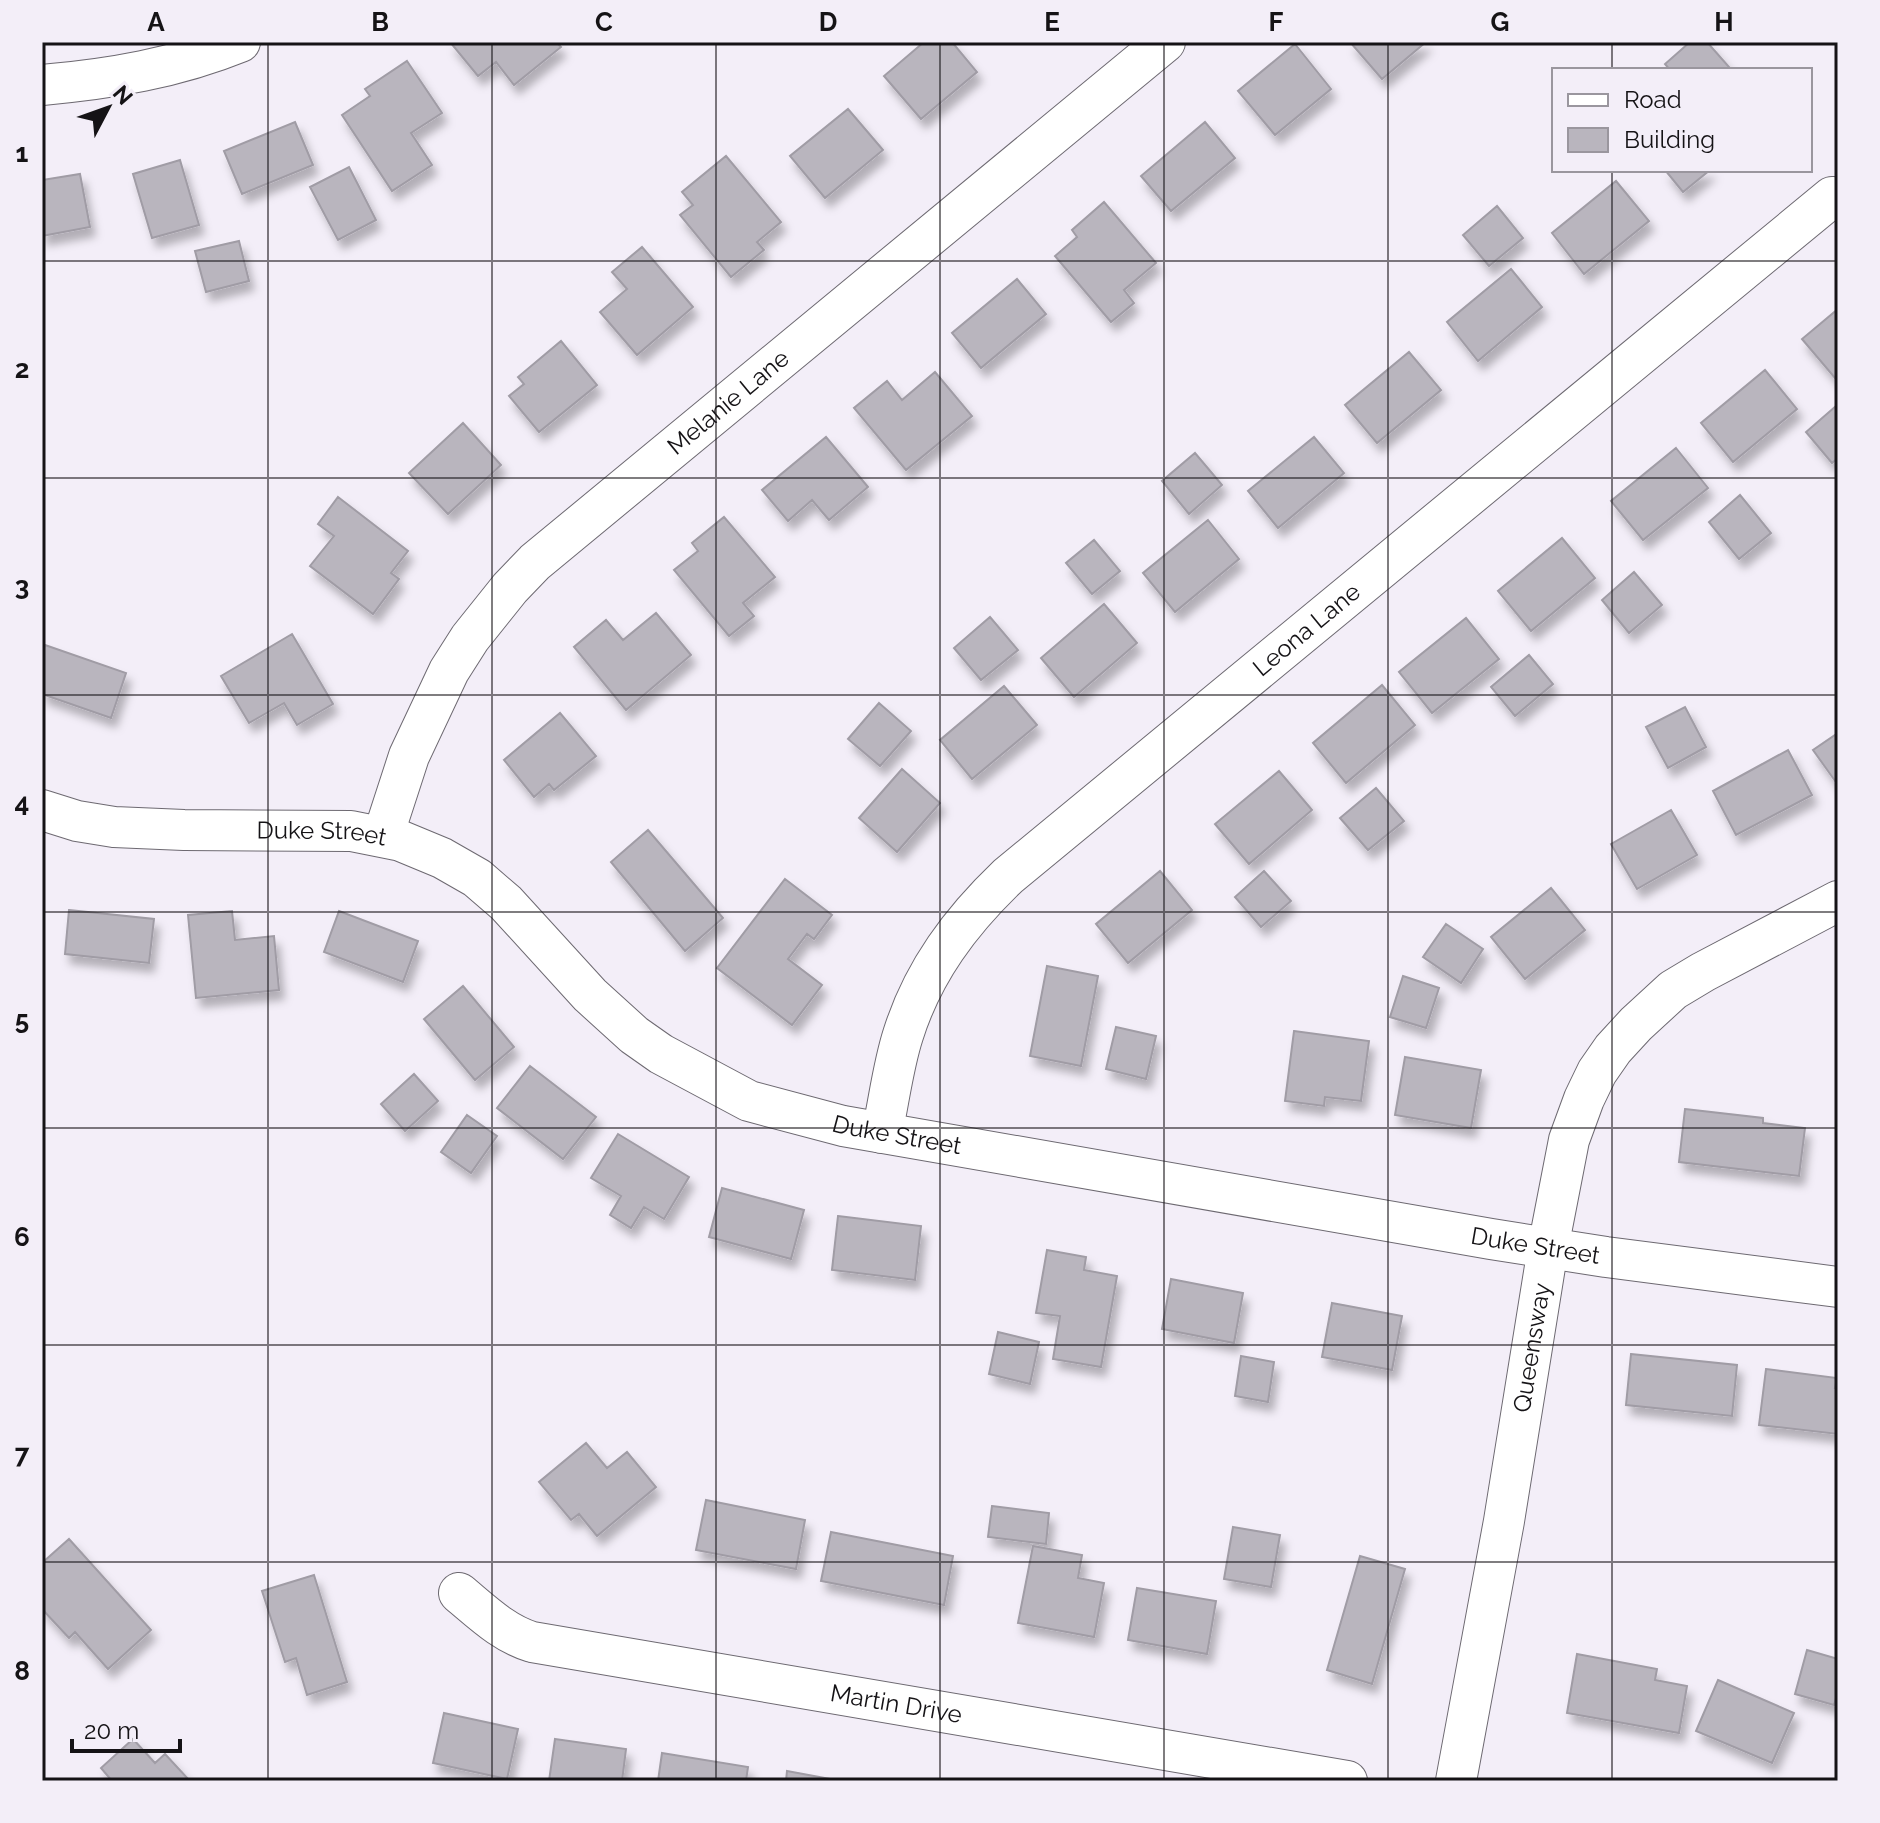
<svg xmlns="http://www.w3.org/2000/svg" width="1880" height="1823" font-family="Raleway,sans-serif">
<defs>
<filter id="shadow"><feDropShadow dx="5" dy="9" stdDeviation="4" flood-color="#0004"/></filter>
</defs>
<rect width="100%" height="100%" fill="#f3eef8"/>
<path fill="#b9b5be" stroke="#a09ca5" stroke-width="2" filter="url(#shadow)" d="M450,42H556L561,47L514,85L496,62L478,76Z
M924,42H952L977,72L921,119L884,76Z
M1350,42H1426L1382,79Z
M1690,42H1707L1729,67L1726,70H1670L1665,64Z
M1295,44L1331,89L1275,135L1238,91Z
M407,61L442,113L411,133L432,165L392,191L342,115L370,96L365,89Z
M848,109L883,150L825,198L790,156Z
M295,122L313,165L242,194L224,151Z
M1205,122L1235,158L1171,211L1141,176Z
M726,156L781,222L757,242L764,250L731,277L680,215L693,205L682,192Z
M180,160L199,225L152,238L133,174Z
M349,167L376,220L338,240L310,187Z
M1665,170H1710L1683,192Z
M80,174L90,227L42,236V180Z
M1616,181L1649,221L1584,274L1552,233Z
M1104,202L1156,263L1124,290L1134,303L1111,322L1055,256L1077,237L1072,230Z
M1497,206L1523,238L1489,266L1463,235Z
M239,241L249,281L206,292L195,251Z
M642,247L693,307L637,355L600,312L627,289L612,272Z
M1511,269L1542,307L1478,361L1447,322Z
M1017,279L1046,314L981,368L952,333Z
M1838,309V375L1835,378L1802,339Z
M561,341L597,385L539,432L509,396L524,384L518,377Z
M1409,352L1441,390L1377,443L1345,405Z
M1765,370L1797,409L1733,462L1701,423Z
M935,372L972,416L906,470L854,408L887,381L902,400Z
M1836,406L1838,409V458L1832,463L1806,432Z
M463,423L501,465L448,514L409,473Z
M826,437L868,487L829,520L812,500L788,521L762,490Z
M1314,437L1344,473L1278,528L1248,491Z
M1676,448L1708,488L1643,540L1611,501Z
M1195,453L1222,485L1189,514L1162,481Z
M1740,495L1771,533L1739,559L1709,522Z
M338,497L408,551L391,573L399,579L373,614L310,566L334,536L318,524Z
M724,517L775,577L743,603L754,616L729,636L674,570L698,551L692,543Z
M1208,520L1239,559L1175,612L1143,573Z
M1562,538L1595,578L1531,631L1498,591Z
M1094,540L1120,571L1092,594L1066,563Z
M1634,572L1662,605L1629,633L1602,600Z
M1104,604L1137,643L1074,697L1041,658Z
M656,613L691,655L626,710L574,647L606,620L623,640Z
M990,617L1018,650L981,680L954,648Z
M1466,618L1499,659L1432,713L1399,672Z
M292,634L333,704L297,725L284,703L249,723L221,676Z
M45,645L126,673L111,718L42,694V655Z
M1529,655L1553,684L1515,716L1491,687Z
M1382,685L1415,725L1346,783L1313,743Z
M1004,686L1037,725L972,779L940,740Z
M879,703L911,731L880,766L848,739Z
M1685,707L1706,747L1668,768L1646,727Z
M560,713L596,756L554,790L549,784L534,797L504,760Z
M1838,733V785L1813,750Z
M1788,750L1812,795L1736,835L1713,791Z
M902,769L940,803L897,852L859,818Z
M1279,771L1312,810L1249,864L1215,824Z
M1376,788L1404,821L1368,850L1340,818Z
M1671,810L1697,855L1637,889L1611,844Z
M648,830L723,918L685,951L611,862Z
M1160,871L1192,910L1128,963L1096,924Z
M1264,871L1291,901L1261,927L1235,897Z
M785,879L832,915L814,939L807,934L788,959L822,985L792,1025L717,968Z
M1551,888L1585,930L1525,979L1491,937Z
M69,910L154,919L149,963L65,954Z
M232,911L235,940L274,936L279,990L196,998L188,915Z
M339,911L418,941L403,982L324,952Z
M1446,924L1483,949L1461,983L1423,957Z
M1047,966L1098,976L1081,1066L1030,1056Z
M1403,976L1439,988L1426,1028L1390,1017Z
M463,986L514,1047L475,1080L424,1019Z
M1116,1027L1156,1036L1146,1079L1106,1069Z
M1294,1031L1369,1041L1361,1101L1325,1097L1324,1106L1285,1101Z
M1405,1057L1481,1070L1471,1128L1395,1115Z
M530,1066L596,1117L563,1159L497,1108Z
M414,1074L438,1101L405,1131L381,1104Z
M1685,1109L1763,1118V1123L1805,1128L1799,1176L1679,1162Z
M467,1115L497,1136L471,1173L441,1152Z
M618,1134L689,1177L664,1219L644,1207L631,1228L610,1215L621,1196L591,1178Z
M722,1188L804,1210L791,1259L709,1237Z
M838,1216L921,1226L915,1280L832,1270Z
M1047,1250L1086,1257L1084,1270L1117,1276L1101,1367L1053,1359L1060,1316L1036,1313Z
M1171,1279L1243,1293L1234,1343L1162,1329Z
M1332,1303L1402,1316L1392,1370L1322,1357Z
M998,1332L1039,1342L1030,1384L989,1374Z
M1631,1354L1737,1365L1732,1416L1626,1405Z
M1241,1356L1274,1362L1268,1402L1235,1396Z
M1766,1369L1837,1378L1835,1388H1838V1434L1759,1425Z
M586,1443L607,1468L627,1452L656,1487L597,1536L579,1514L571,1520L539,1482Z
M706,1500L805,1520L796,1569L696,1550Z
M992,1506L1049,1513L1046,1544L988,1537Z
M1233,1527L1280,1535L1271,1587L1224,1579Z
M831,1532L953,1556L944,1605L821,1581Z
M69,1539L151,1630L108,1669L75,1632L69,1638L42,1609V1563Z
M1033,1546L1082,1555L1078,1578L1104,1583L1094,1637L1018,1623Z
M1360,1556L1405,1569L1372,1684L1327,1670Z
M314,1575L347,1682L307,1695L296,1658L285,1662L262,1591Z
M1137,1588L1216,1601L1207,1654L1128,1640Z
M1807,1650L1838,1659V1691L1834,1705L1795,1694Z
M1577,1654L1657,1669L1655,1680L1687,1686L1679,1733L1567,1713Z
M1718,1680L1794,1713L1772,1763L1696,1731Z
M444,1713L518,1729L507,1779L433,1763Z
M133,1739L155,1763L165,1754L190,1781H112L101,1768Z
M555,1739L626,1749L622,1781H549Z
M662,1753L748,1767L746,1781H658Z
M787,1771L841,1781H786Z"/>
<g fill="none" stroke-linecap="round" stroke-linejoin="round">
<defs>
<g id="street">
<path d="M42,85C110,79 176,68 240,42"/>
<path id="s1" d="M42,810L77,821L114,827L184,830L351,831L401,841L442,858L477,878L506,903L590,995L634,1035L661,1054L749,1101L843,1126L1491,1239L1606,1257L1838,1287"/>
<path id="s2" d="M383,836L409,756L449,671L470,638L510,588L535,562L1165,42"/>
<path id="s3" d="M882,1133C889,1101 893,1066 903,1035C923,971 961,921 1008,876L1832,197"/>
<path id="s4" d="M459,1593C482,1612 503,1633 532,1642L1347,1781"/>
<path id="s5" d="M1456,1781L1504,1521L1548,1248L1569,1140L1584,1099L1597,1072L1613,1049L1636,1024L1673,990L1703,972L1838,901"/>
</g>
</defs>
<use href="#street" stroke="#6d6971" stroke-width="42"/>
<use href="#street" stroke="#fff" stroke-width="40"/>
</g>
<path fill="none" stroke="#151316" stroke-width="2" stroke-opacity="0.55" d="M268,42V1781M492,42V1781M716,42V1781M940,42V1781M1164,42V1781M1388,42V1781M1612,42V70M1612,170V1781M42,261H1838M42,478H1838M42,695H1838M42,912H1838M42,1128H1838M42,1345H1838M42,1562H1838"/>
<g text-anchor="middle" stroke-width="6" stroke-linejoin="round" paint-order="stroke">
<g font-size="24" fill="#151316" stroke="#f3eef8">
<text dy="8" stroke="none"><textPath href="#s2" startOffset="568">Melanie Lane</textPath></text>
<text dy="8" stroke="none"><textPath href="#s3" startOffset="680">Leona Lane</textPath></text>
<text dy="8" stroke="none"><textPath href="#s1" startOffset="282">Duke Street</textPath></text>
<text dy="8" stroke="none"><textPath href="#s1" startOffset="954">Duke Street</textPath></text>
<text dy="8" stroke="none"><textPath href="#s1" startOffset="1602">Duke Street</textPath></text>
<text dy="8" stroke="none"><textPath href="#s5" startOffset="440">Queensway</textPath></text>
<text dy="8" stroke="none"><textPath href="#s4" startOffset="458">Martin Drive</textPath></text>
</g>
</g>
<rect width="1880" height="1823" fill="none" stroke="#f3eef8" stroke-width="88"/>
<rect x="1552" y="68" width="260" height="104" fill="#f3eef8" stroke="#9a969e" stroke-width="2"/>
<rect x="1568" y="94" width="40" height="12" fill="#ffffff" stroke="#9a969e" stroke-width="2"/>
<text x="1624" y="108" font-size="24" fill="#151316">Road</text>
<rect x="1568" y="128" width="40" height="24" fill="#b9b5be" stroke="#9a969e" stroke-width="2"/>
<text x="1624" y="148" font-size="24" fill="#151316">Building</text>
<g transform="translate(108 108) rotate(49)" stroke="#f3eef8" stroke-width="6" paint-order="stroke">
<path d="M0-6L14 30L0 20L-14 30Z" fill="#151316"/>
<text y="-12" font-size="22" font-weight="bold" text-anchor="middle" fill="#151316">N</text>
</g>
<path d="M72 1739v12h108v-12" fill="none" stroke="#151316" stroke-width="4"/>
<text x="84" y="1739" font-size="24" fill="#151316" stroke="#f3eef8" stroke-width="6" paint-order="stroke">20 m</text>
<rect x="44" y="44" width="1792" height="1735" fill="none" stroke="#151316" stroke-width="3"/>
<g font-size="26" text-anchor="middle" font-weight="bold" fill="#151316">
<text x="156" y="31">A</text>
<text x="380" y="31">B</text>
<text x="604" y="31">C</text>
<text x="828" y="31">D</text>
<text x="1052" y="31">E</text>
<text x="1276" y="31">F</text>
<text x="1500" y="31">G</text>
<text x="1724" y="31">H</text>
<text x="22" y="162">1</text>
<text x="22" y="378">2</text>
<text x="22" y="595">3</text>
<text x="22" y="812">4</text>
<text x="22" y="1029">5</text>
<text x="22" y="1246">6</text>
<text x="22" y="1463">7</text>
<text x="22" y="1680">8</text>
</g>
</svg>
